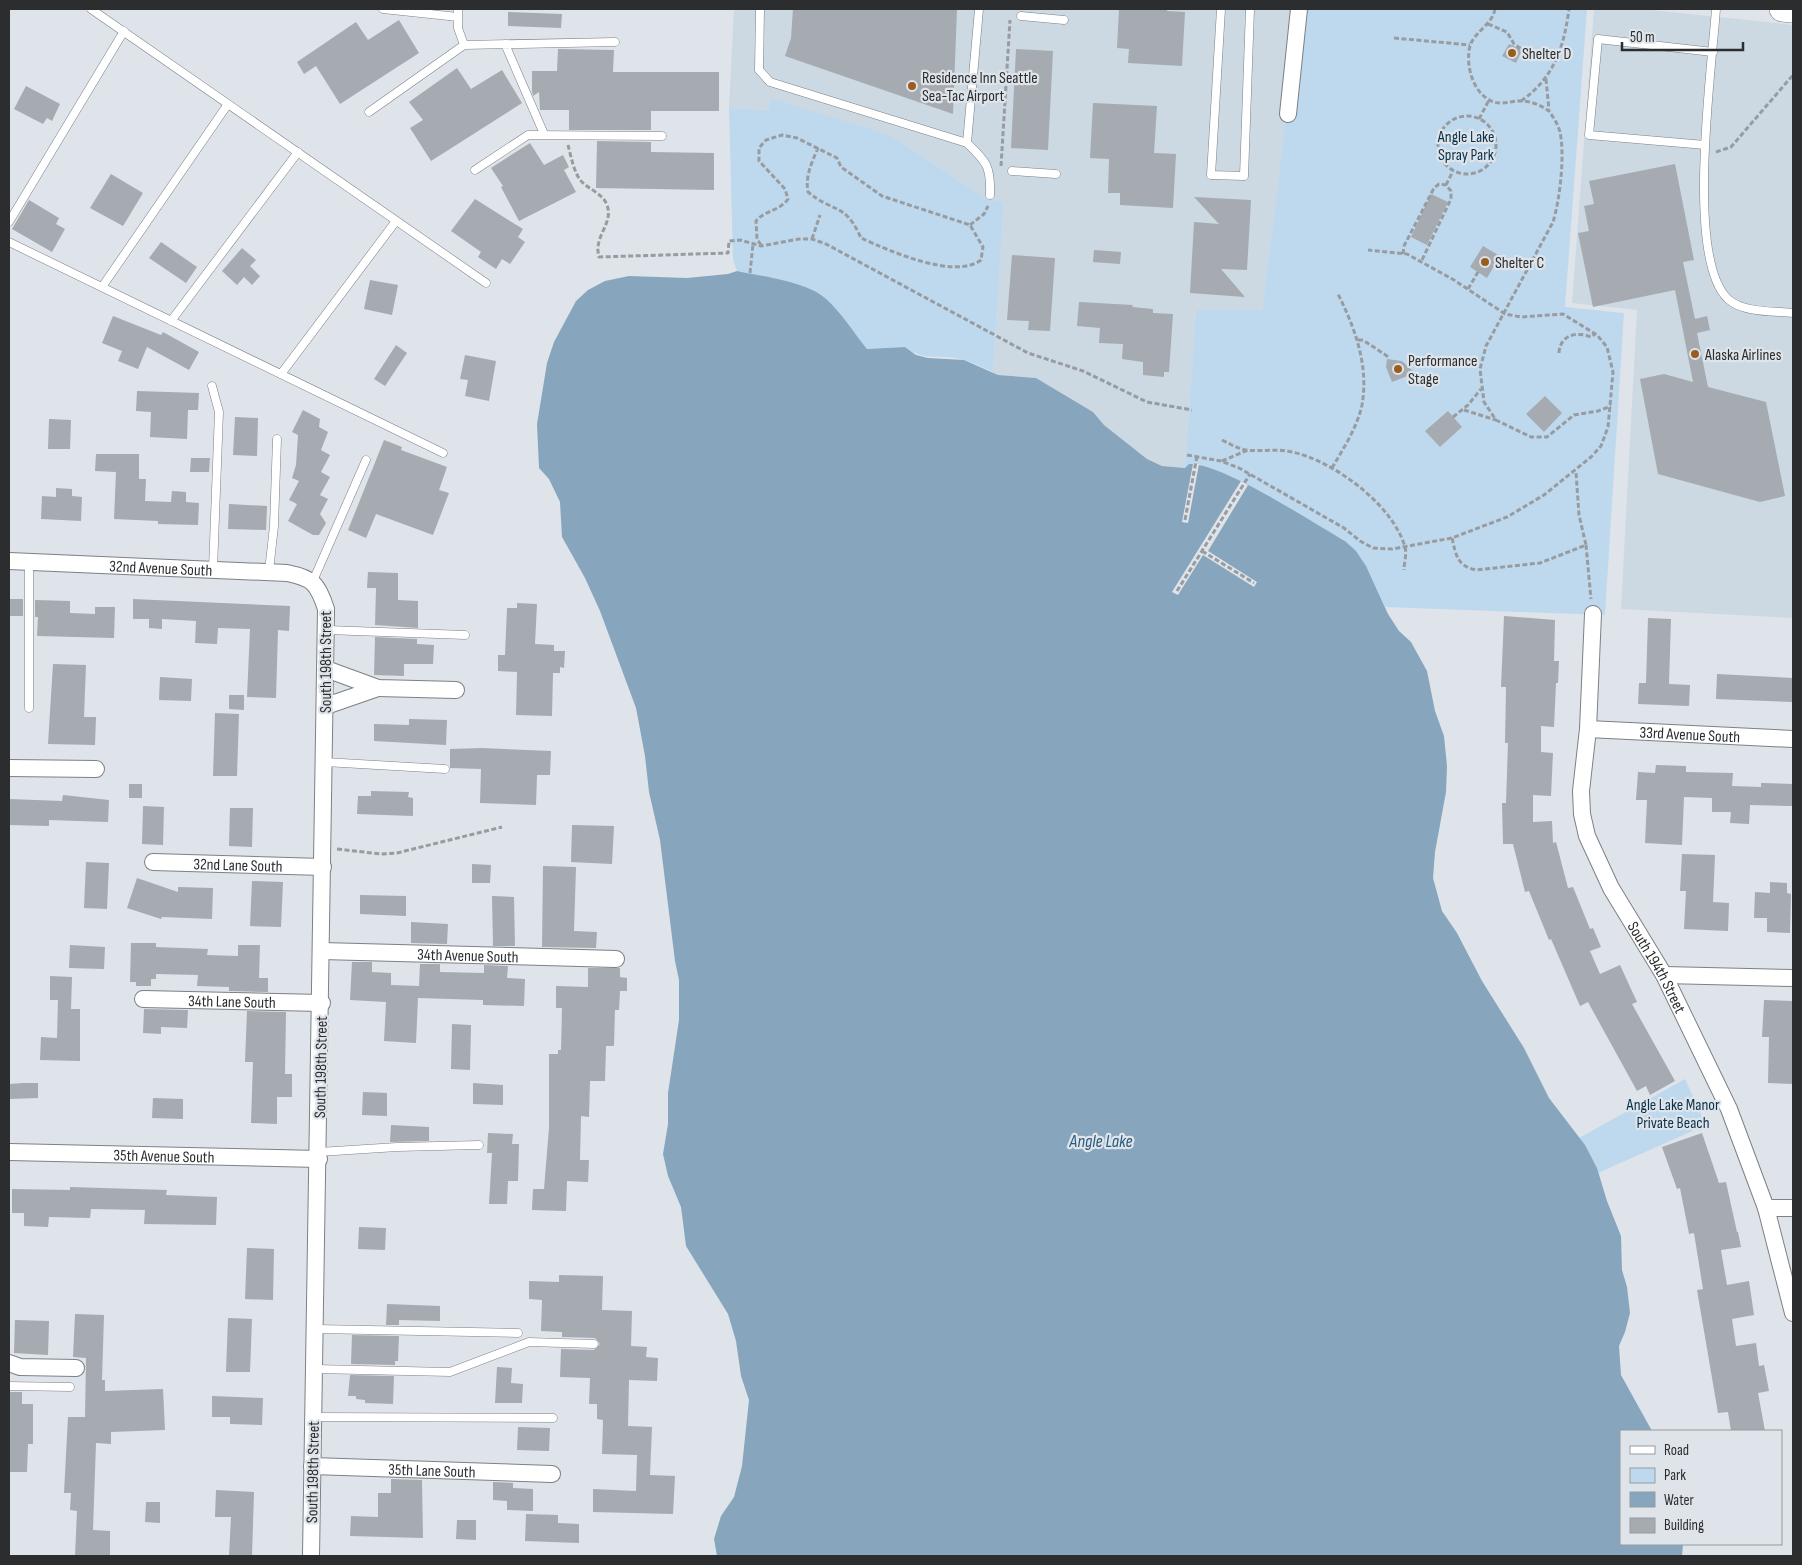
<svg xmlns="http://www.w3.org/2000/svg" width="1802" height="1565" font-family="'Sofia Sans Condensed',sans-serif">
<rect width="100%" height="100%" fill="#dee4e9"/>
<path fill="#ccd8e2" d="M734,9H1299L1262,310L1196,311L1185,468L1162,466L1147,459L1104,425L1093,412L1036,378L998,375L993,372L1004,202L987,199L890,135L770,99L768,110L729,108Z
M1594,9H1642L1793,25V618L1621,609L1637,310L1572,303Z"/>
<path fill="#bed9ee" d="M1299,9H1587L1565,307L1624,313L1605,615L1385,607C1374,583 1365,559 1345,541L1248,485L1199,464L1185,468L1196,310H1262Z
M770,98L890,135L987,199L1004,202L993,372C984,368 974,363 964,360C940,353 927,363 905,347L867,349L853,332L786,281L737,271L733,259L729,108L768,110Z
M1685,1079L1706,1125L1598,1173L1579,1138Z"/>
<path fill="#87a6be" d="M737,271C761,276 807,282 825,298C842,313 853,332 867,349L905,347L916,355L928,358L964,360L998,375L1036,378L1093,412L1104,425L1147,459L1162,466L1185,468L1189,464C1221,462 1313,523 1345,541L1356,551L1366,566L1388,614L1399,631L1411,642L1427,671L1435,711L1444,736L1447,766L1446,792L1435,852L1433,878L1442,911L1457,933L1482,981L1524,1048L1549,1098L1585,1145L1597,1168L1607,1201L1621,1236L1622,1270L1627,1287L1630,1313L1625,1332L1619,1346L1621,1375L1652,1431H1621V1544H1683L1682,1556H717L714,1539L721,1516L734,1497L742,1466L749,1400L741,1376L736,1341L728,1314L686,1246L681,1207L668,1176L663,1154L668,1124V1093L679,1020V980L675,961L660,840L649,792L645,756L636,708L600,611L585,578L562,537L560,502L549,479L539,468L537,424L547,363L554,342L576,301L588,290L605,281L629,276L687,278L728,274Z"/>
<path fill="#dee4e9" d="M1193,464H1199L1188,523L1182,522Z
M1241,481L1248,485L1208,551L1257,582L1254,587L1203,555L1178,595L1172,592Z"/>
<path fill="#a5abb0" d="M793,9H957L953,114L785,56L791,38Z
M1119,9H1167V11L1185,12L1182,66L1128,63L1129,49L1117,48Z
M508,12L562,14L561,28L508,26Z
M399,20L419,53L340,104L316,66L304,74L297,62L356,22L368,40Z
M1509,44L1522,50L1516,63L1502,56Z
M558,49L614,50L613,72H719V111H651V130H569V110H540L539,92L533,96L532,91V71H557Z
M1016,49L1053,51L1048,150L1011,148Z
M457,68L471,89L502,70L522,103L431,161L410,128L423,120L409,102Z
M26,86L60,104L52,121L47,118L43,124L14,109Z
M1093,103L1157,106L1154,153L1176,154L1173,208L1120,205V193H1108L1109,159L1090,158Z
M597,141L651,142V152L714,153V190L596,188Z
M530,143L544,165L563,155L569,167L564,170L576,192L519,221L501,187L503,186L491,168Z
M1675,164L1694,260L1683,262L1695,319L1707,316L1710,330L1697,333L1708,387L1766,402L1785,496L1760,502L1658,474L1640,379L1664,374L1693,382L1675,290L1593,307L1578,233L1589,231L1584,206L1594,204L1589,181Z
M111,174L143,193L123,226L90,208Z
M1431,194L1448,202L1427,245L1411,237Z
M1194,197L1251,200L1247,270L1221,269L1245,297L1190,293L1194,222L1219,224Z
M475,199L523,229L518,237L525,242L510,264L502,259L496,269L478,257L481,252L451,231Z
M29,200L59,218L56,224L65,229L52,252L12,229Z
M161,242L197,267L186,283L149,258Z
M1483,246L1500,256L1487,278L1470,267Z
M242,248L256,260L250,266L260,276L252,285L244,277L237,285L222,271Z
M1094,250L1121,252L1120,264L1093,262Z
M1012,255L1055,258L1050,331L1028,330L1029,321L1007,320Z
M370,280L398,285L392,315L364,309Z
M1079,302L1133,305L1132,307L1153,309V313L1173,314L1169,372H1164V377L1143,375V362L1122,359L1123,344L1099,343L1100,328L1077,326Z
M113,316L161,335L163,332L199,352L189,370L147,347L138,369L118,361L122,351L102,343Z
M396,345L407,353L385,386L374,379Z
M465,355L496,361L489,401L465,396L468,380L460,379Z
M1387,359L1402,361L1415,373L1392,382L1386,367Z
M137,391L199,393L198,410H188L187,439L150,437L151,412L136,411Z
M1545,396L1562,413L1544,432L1526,414Z
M303,410L320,419L319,427L328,432L321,450L330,455L321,472L330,477L320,495L328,499L320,514L326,523L319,535H313L288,521L297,504L289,500L299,481L292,478L296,465L298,435L292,432Z
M1448,411L1462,427L1440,447L1425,431Z
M235,417L258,418L257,456L233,455Z
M49,419L71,420L70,449H48Z
M384,440L402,447L401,450L447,467L439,490L449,493L433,535L376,514L366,538L348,530Z
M96,454H139V479H146L145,501L171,502L172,491L186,492V502L199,503L198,525L158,524V521L114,519L116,472L95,471Z
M191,458H210L209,472H190Z
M56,488L72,489V496L82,497L81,521L41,519L42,496L56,497Z
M229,504L267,506L266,530L228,529Z
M368,572L398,573V600L418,601V628L375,625L376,588H367Z
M9,599H23V616H9Z
M133,599L290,606L289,631L278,630L276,698L247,697L250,629L218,628L217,644L195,643L196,621L162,619V629L149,628V619H133Z
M35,600L70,601V613L95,614V607H115L114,638L37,636L38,617H35Z
M517,603L537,604L535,644L554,645V651H565L564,668L560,667V673H553L552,716L516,715L517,672L498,671V655H505L507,608H517Z
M1504,616L1555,620L1554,661H1559L1558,683H1556L1554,727L1541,726V752L1553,753L1551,796L1533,795V822L1552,821L1553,843L1556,842L1568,888L1573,887L1590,929L1593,928L1601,947L1590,951L1600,974L1620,965L1637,1002L1632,1004L1675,1081L1650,1095L1646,1086L1637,1091L1588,1002L1580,1006L1551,939L1549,940L1529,891L1525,892L1513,844H1503L1502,803H1506L1508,743H1505L1506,687H1501Z
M1648,618L1671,619L1669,684L1690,685L1689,706L1638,704L1639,683H1646Z
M375,637L417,639V644L434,645L433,664H404V676L374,675Z
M53,664L86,665L84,717H96L95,745L48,744Z
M1717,674L1793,678V702L1716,699Z
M160,677L192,679L191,701L159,700Z
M229,695H244V710L229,709Z
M215,713L239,714L237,776H213Z
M409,719L447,720L446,745L374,741V724L409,725Z
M482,748L551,751L550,775H537L536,805L480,803L481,769L450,768V749Z
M1656,765L1686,766V772L1733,773L1732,786L1761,787V783L1793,784V806L1750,805L1749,824L1730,823L1731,812H1712V798L1684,797L1682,845L1645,843L1647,800H1636L1638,772L1655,773Z
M129,784H142V798H129Z
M371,791L409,792L408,797L413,798V816L357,814L358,796H371Z
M63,795L109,800L108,822L49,820V826L9,825V799L62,801Z
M143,806L164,807L163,845L142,844Z
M230,808H253L252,847L229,846Z
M572,825L614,826L612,864L571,862Z
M1682,854L1715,855L1713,902L1729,903L1728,931L1684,929L1686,891H1680Z
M86,862L109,863L107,909L84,908Z
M472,864L491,865L490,883H472Z
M543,866L576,867L574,931L597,932L596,948L542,947Z
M137,878L178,892V887L213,888L212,919L162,917L161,919L127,908Z
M252,881L283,882L281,927L250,926Z
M1770,882L1787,883V893L1791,894L1790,933L1767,932V918H1754L1755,892L1770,893Z
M360,895L406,896V916L360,914Z
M492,896L514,897L515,946H493Z
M411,922L448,924L447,944L411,943Z
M131,943H156V947L208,949L207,955L238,956V945H260L259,978H268V992L229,991V987L197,986L198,975L156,974V979H151V986H136V982H130Z
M70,945L105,947L104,969L69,968Z
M352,962H372V972L391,973V985L419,986L420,964H440V972L484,973V965L508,966L507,978L525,979L524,1006L483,1005V1000L418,998L416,1043L384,1041L386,1002L350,1000Z
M588,968H620V977L627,978V991H620L619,1010H615L614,1046H606L605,1081H590L589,1117L581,1116L580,1160H589L588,1182L567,1181L566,1211L532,1210L533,1189H544L549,1128V1054H558V1050H561L562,1008H556V986L588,987Z
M50,976L72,977L71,1009H80V1061L40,1060L41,1037L57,1038L58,1000H50Z
M1764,1000L1793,1001V1084L1768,1083L1769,1037H1762Z
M144,1009L188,1010L187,1028L161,1027V1034L143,1033Z
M247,1011L286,1012L285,1074H292V1097H277V1124L251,1123L253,1062H245Z
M452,1024L471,1025L470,1070L451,1069Z
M23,1083H38V1098L9,1099V1084Z
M473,1083L503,1085V1105L473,1104Z
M363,1092L387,1093V1116L362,1115Z
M153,1098L183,1099V1119L152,1118Z
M391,1125L429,1127V1141L390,1142Z
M488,1133L513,1134L512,1144H519L518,1181H508L507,1204H489L492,1153H487Z
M1702,1133L1719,1183L1726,1182L1737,1232H1738L1741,1247L1721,1250L1727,1285L1749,1281L1754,1315L1732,1319L1736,1346L1756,1343L1759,1366L1764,1365L1769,1391L1758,1393L1765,1431H1731L1728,1412L1718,1413L1697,1290L1703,1289L1694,1233L1689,1234L1680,1188L1677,1189L1662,1147Z
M70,1187L167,1190L166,1195L217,1197L216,1225L144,1224L145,1210L91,1209L90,1218L49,1217L48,1227L24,1226V1213H12V1189L70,1190Z
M359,1227L386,1228L385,1250L358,1249Z
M247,1248L274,1249L273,1300L245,1299Z
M559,1275L603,1276L602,1310L632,1311L631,1346L647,1347L646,1357L658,1358L657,1381L629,1380L628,1426L652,1427L650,1475L675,1476L673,1514L593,1512V1489L636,1491L637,1455L602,1454L603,1420L597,1419V1404H589L590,1378L560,1377L561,1349L594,1350L600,1344L595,1338L562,1337V1332L541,1331L542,1300L529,1299V1281L559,1282Z
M387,1304L440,1306V1321L399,1320V1325H386Z
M75,1314L104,1315L102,1380H105V1391L163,1389L165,1430L111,1432V1444L96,1443L93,1530L110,1531V1556H75L77,1511L70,1510L71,1493H64L68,1417H85L86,1358L73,1357Z
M228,1318L252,1319L250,1372H226Z
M15,1320L49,1321L48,1355L14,1353Z
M352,1335L399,1336L398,1361H395V1365L351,1364Z
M497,1367L512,1368L511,1383L523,1384L522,1403H495Z
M350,1375L394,1376L393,1404L365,1403V1400L356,1399V1396H348Z
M9,1392H22V1404H33V1444H28L27,1472H9Z
M212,1396L263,1398L262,1425L230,1424V1417H212Z
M518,1427L550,1428L549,1451L517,1450Z
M391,1479L422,1480L423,1538L350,1536L351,1516L378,1517V1493H391Z
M493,1482L513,1483V1488L533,1489V1511L507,1510V1501L493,1500Z
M216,1490L254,1492L252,1556H229L231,1517H215Z
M146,1502H160V1523L145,1522Z
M526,1514L558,1515V1523L579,1524V1543L525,1541Z
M457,1520H476V1540L456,1539Z"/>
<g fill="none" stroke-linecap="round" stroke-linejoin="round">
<defs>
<path id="service" d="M91,9L486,283
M383,9L458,17
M760,9L759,70L770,82L967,143L979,9
M1221,9L1211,175L1244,176L1250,9
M1716,9C1712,67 1685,259 1728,299C1743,313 1774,311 1793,313
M1021,16L1064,20
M505,44L544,134
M464,45L615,42
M369,112L464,45L458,28V9
M967,143C987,162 991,167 990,195
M1705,145L1589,135L1598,39L1713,52
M475,170L528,135L662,136
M1012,171L1056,174
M9,222L124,31
M9,242L443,453
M102,287L228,104
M171,321L298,152
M281,374L396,221
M212,386L219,412L213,569
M29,562V708
M269,571L274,526L277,439
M313,581L366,460
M327,630L465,635
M325,762L445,769
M319,1152L397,1147L479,1145
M316,1329L518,1333
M315,1369L450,1372L529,1342L594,1344
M9,1386L70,1387
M314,1417L553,1418"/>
<g id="minor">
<path d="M1288,114L1299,9"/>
<path id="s1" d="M9,561L287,573C313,578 318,584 326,609L311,1556"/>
<path id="s2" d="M1593,614L1588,729L1581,791L1582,814L1587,836L1611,888L1664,975L1729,1109L1766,1208L1793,1313"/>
<path d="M326,669L378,688L456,690"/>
<path d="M326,706L378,688"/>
<path id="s3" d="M1588,729L1793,739"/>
<path d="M9,768L96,769"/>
<path id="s4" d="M153,862L323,867"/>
<path id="s5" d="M322,951L616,959"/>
<path d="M1664,975L1793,978"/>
<path id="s6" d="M143,999L322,1003"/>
<path id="s7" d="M9,1152L319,1159"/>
<path d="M1766,1208H1793"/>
<path d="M9,1363L20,1367L76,1368"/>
<path id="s8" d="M312,1466L552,1474"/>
</g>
<path id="primary" d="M1782,9L1793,10"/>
</defs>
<use href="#service" stroke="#7b8186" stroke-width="9"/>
<use href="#minor" stroke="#7b8186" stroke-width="18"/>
<use href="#primary" stroke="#7b8186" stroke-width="26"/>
<path stroke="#989ca0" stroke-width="3" stroke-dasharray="5 2.5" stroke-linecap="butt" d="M1495,9C1492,25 1474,32 1470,46C1465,65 1473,95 1494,102C1503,105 1511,101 1520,101C1531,101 1540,105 1549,111C1553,117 1558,124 1560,132C1565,156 1560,199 1553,222L1486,346L1480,369L1484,402L1496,420L1531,437H1547L1574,415L1598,411L1611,406
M1488,24L1507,32L1514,44L1529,54L1545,55L1557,61
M1394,38L1470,45
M1546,79L1549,110
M1521,101C1554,78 1564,47 1569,9
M1438 145a29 29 0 1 1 58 0a29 29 0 1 1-58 0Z
M1479,119L1489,100
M568,145C571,156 574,174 582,182C590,190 603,194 607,205C614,224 593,236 599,257L728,253L729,241L740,240L761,246L799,239H812L826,244L1028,353L1083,371L1147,402L1192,410
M1716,152L1731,147L1793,75
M1001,166L1010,20
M1446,185L1453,171
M970,225L984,214L988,206
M812,239L820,215
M761,245L757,239L756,221C765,210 780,211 788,199L785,189L759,161V148L766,140L782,135L797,138L837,158L841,167L882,196L970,225L983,247L981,260C954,280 890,251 861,238C845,202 833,213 808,192C805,176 812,162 818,148
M1403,254L1404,246L1434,188L1439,184L1446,185L1451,191V199L1421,262
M750,273L753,244
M1468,289L1478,272
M1358,340H1363L1390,358
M1559,353C1560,335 1576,331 1591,337L1595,334
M1464,410L1496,420
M1453,417L1468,405L1481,389
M1222,440C1230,444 1237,448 1246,450C1261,452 1276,448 1292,452C1334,461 1393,505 1405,547C1407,554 1404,563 1404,570
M1187,455L1221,461L1239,468L1344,528L1360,541L1373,548L1392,549L1452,538L1507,517L1544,495L1591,457L1601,446L1608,427L1613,372L1607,347L1597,335L1563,314L1521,317L1505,314L1454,280L1407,254L1368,250
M1222,461L1248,450
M1332,468C1343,449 1357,428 1362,405C1369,366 1355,328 1338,294
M1185,520L1197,456
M1452,538C1456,555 1457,566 1476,570L1540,563L1586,545L1579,515L1576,472
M1586,545L1591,599
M1202,551L1254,583
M1177,591L1250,474
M337,849L381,854L397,853L502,827
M9,1555V1556"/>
<use href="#service" stroke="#fff" stroke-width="8"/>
<use href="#minor" stroke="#fff" stroke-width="16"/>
<use href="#primary" stroke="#fff" stroke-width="25"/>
</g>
<g fill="#995d1f" stroke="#dee4e9" stroke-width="2">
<circle cx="1512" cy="53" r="5"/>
<circle cx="912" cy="86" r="5"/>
<circle cx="1485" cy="262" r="5"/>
<circle cx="1695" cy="354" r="5"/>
<circle cx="1398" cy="369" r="5"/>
</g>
<g text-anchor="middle" stroke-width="4.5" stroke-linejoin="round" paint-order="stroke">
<g font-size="16" fill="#2b2d2f" stroke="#dee4e9" text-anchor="start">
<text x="1522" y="59">Shelter D</text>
<text x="922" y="83">Residence Inn Seattle<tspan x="922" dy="18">Sea-Tac Airport</tspan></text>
<text x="1495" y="268">Shelter C</text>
<text x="1705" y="360">Alaska Airlines</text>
<text x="1408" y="366">Performance<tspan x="1408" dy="18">Stage</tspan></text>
</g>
<g font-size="16" fill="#0a324b" stroke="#dee4e9">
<text x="1466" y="142">Angle Lake<tspan x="1466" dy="18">Spray Park</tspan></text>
<text x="1673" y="1110">Angle Lake Manor<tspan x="1673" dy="18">Private Beach</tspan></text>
</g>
<g font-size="16" fill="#2b2d2f" stroke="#dee4e9">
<text dy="6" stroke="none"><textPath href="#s1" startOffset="152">32nd Avenue South</textPath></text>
<text transform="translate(325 662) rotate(-90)" y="6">South 198th Street</text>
<text dy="6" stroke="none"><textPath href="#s3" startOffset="102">33rd Avenue South</textPath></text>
<text dy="6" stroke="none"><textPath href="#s4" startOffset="85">32nd Lane South</textPath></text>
<text dy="6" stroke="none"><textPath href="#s5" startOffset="146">34th Avenue South</textPath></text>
<text dy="6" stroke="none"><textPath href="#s2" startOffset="372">South 194th Street</textPath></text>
<text dy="6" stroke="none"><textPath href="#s6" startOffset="89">34th Lane South</textPath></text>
<text transform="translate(320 1067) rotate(-89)" y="6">South 198th Street</text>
<text dy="6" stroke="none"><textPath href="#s7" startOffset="155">35th Avenue South</textPath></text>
<text dy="6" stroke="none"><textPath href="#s8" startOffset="120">35th Lane South</textPath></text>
<text transform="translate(312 1472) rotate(-89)" y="6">South 198th Street</text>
</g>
<g font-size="18" font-style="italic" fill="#285b7e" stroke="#dee4e9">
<text x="1101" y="1147">Angle Lake</text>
</g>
</g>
<rect width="1802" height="1565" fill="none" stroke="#2b2d2f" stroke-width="20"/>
<rect x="1620" y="1430" width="162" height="115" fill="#dee4e9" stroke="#969b9f"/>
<rect x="1630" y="1446" width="25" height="8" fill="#ffffff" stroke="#969b9f"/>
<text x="1664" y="1455" font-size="15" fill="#2b2d2f">Road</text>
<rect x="1630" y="1468" width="25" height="15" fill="#bed9ee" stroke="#969b9f"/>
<text x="1664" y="1480" font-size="15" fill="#2b2d2f">Park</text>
<rect x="1630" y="1492" width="25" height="15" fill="#87a6be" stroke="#969b9f"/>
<text x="1664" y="1505" font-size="15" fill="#2b2d2f">Water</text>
<rect x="1630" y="1518" width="25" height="15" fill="#a5abb0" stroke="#969b9f"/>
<text x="1664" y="1530" font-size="15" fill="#2b2d2f">Building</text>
<path d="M1622 42v8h121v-8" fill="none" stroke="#2b2d2f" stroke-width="2.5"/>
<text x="1630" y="42" font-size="15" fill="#2b2d2f" stroke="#dee4e9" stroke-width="4" paint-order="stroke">50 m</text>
</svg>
